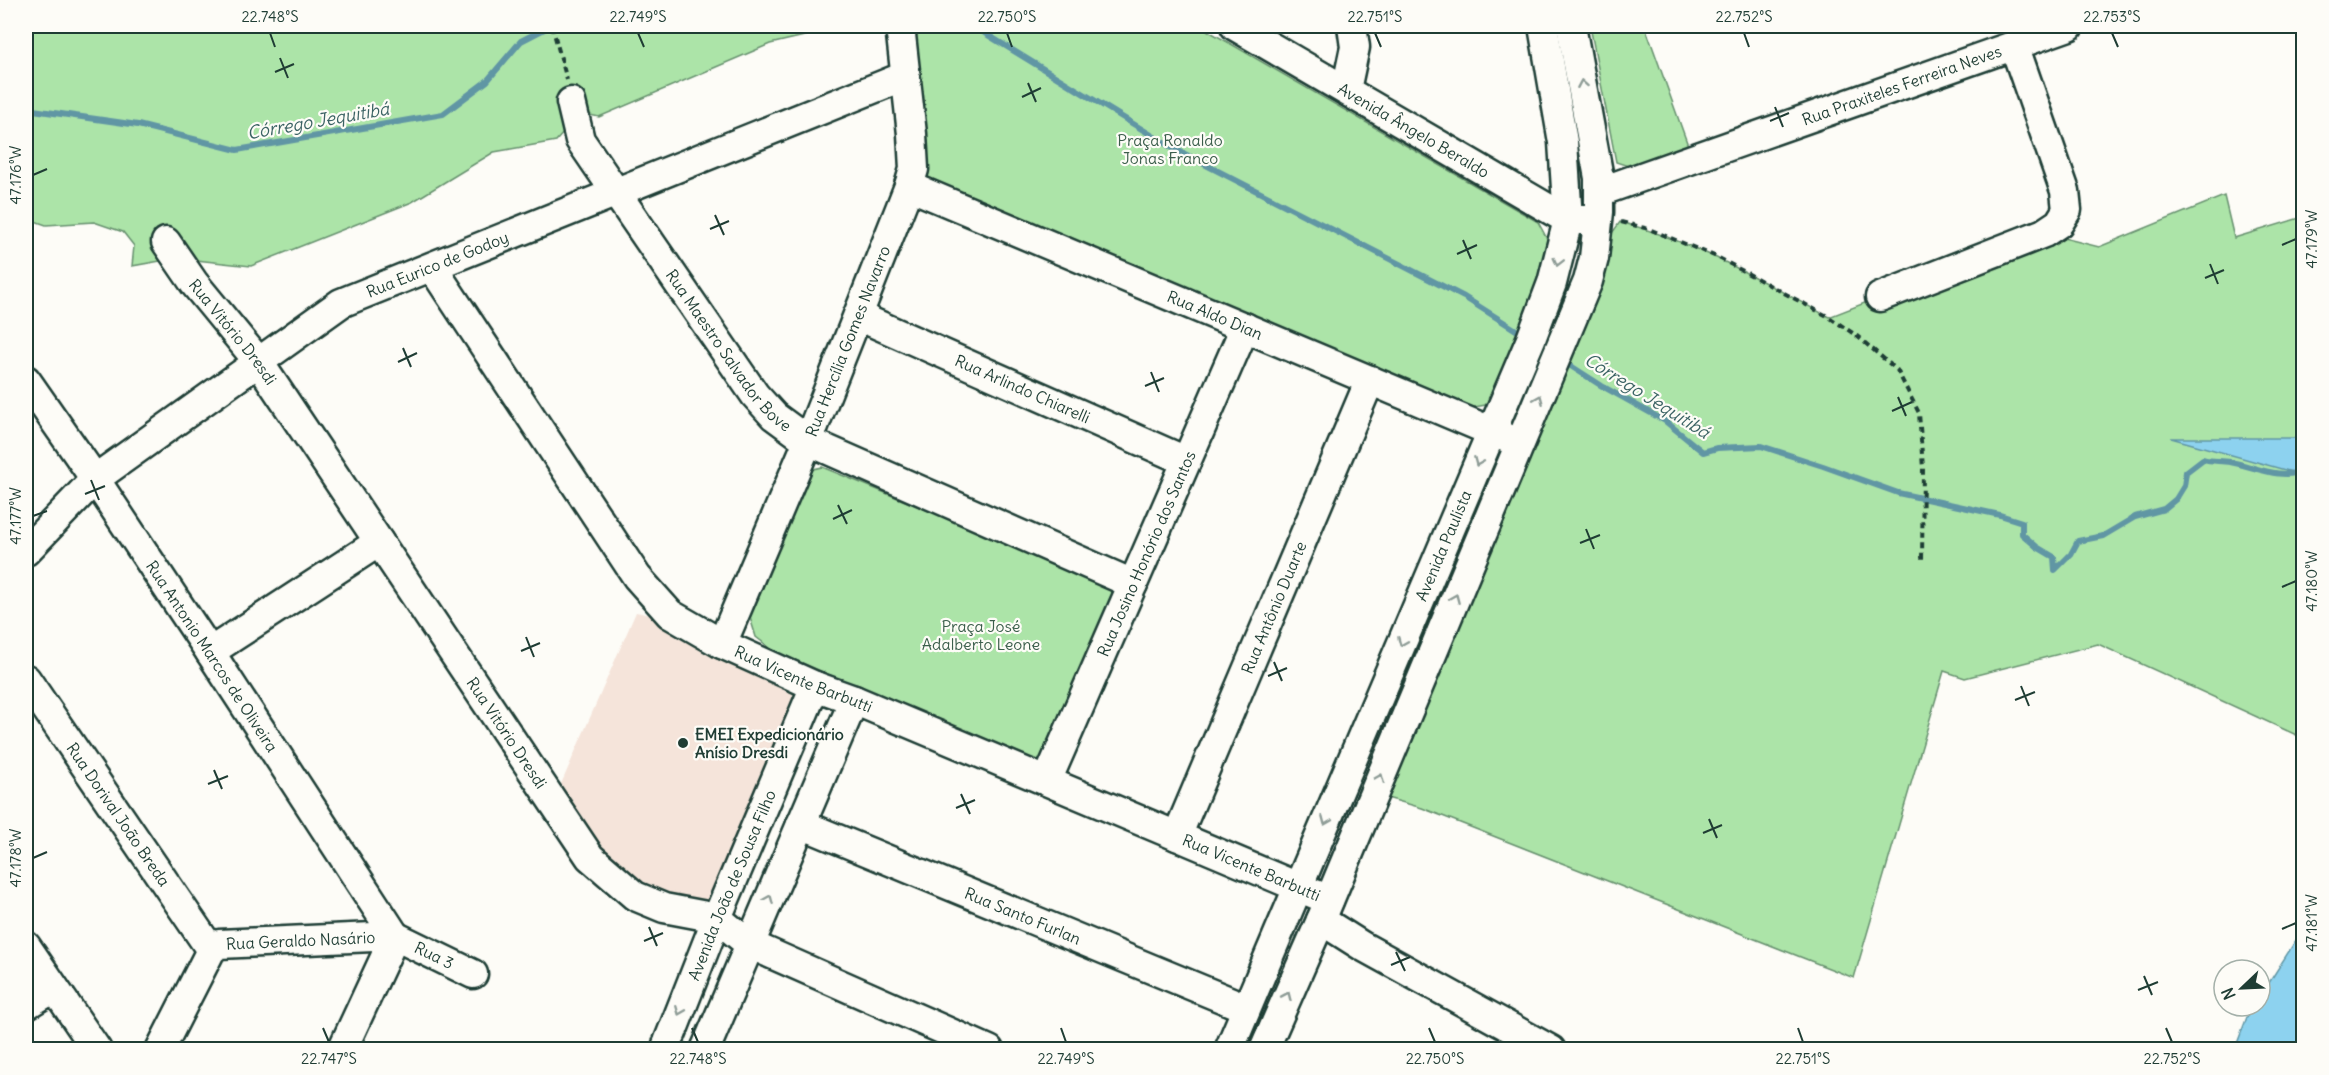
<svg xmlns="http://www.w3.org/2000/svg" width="2329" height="1075" font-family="Delius,sans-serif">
<rect width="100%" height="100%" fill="#fdfcf7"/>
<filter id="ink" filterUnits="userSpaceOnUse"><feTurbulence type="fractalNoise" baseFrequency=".0167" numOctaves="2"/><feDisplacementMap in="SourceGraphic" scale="12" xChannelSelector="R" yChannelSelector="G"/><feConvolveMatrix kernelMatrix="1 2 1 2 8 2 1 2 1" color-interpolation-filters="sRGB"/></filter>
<g filter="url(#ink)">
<path fill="#f5e4da" d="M636,612L669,619L810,688L717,914L637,893L555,798Z"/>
<path fill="#ace4a8" stroke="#66906e" stroke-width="1.5" d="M26,26H837L830,30L770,44L599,117L581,113L556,141L494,152L412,202L251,266L177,258L132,266L134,246L123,232L94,222L46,225L26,218Z
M908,26H1200L1538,222L1552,248L1491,404L1469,408L927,180L923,172Z
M1590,26H1645L1690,151L1631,167L1616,162Z
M2224,196L2234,238L2303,217V738L2098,644L1965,678L1944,671L1854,978L1422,808L1373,794L1594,258L1620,222C1695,241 1761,281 1829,317L2044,233L2099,247Z
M822,467L1100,581L1108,586L1114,597L1046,757L1040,761L1029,760L774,651L756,637L748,611L809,470Z"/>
<path fill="#8dd2ef" stroke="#6196a4" stroke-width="1.5" d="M2171,438H2303V475Z
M2303,929V1049H2235L2247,1017L2254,1006H2260V997Z"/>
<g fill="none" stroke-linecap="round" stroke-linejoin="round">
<path stroke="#6196a4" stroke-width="6" d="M973,26L1171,147L1464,297L1524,335
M26,109L138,125L237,150L443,114L487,81L521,41L550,26
M1563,361L1602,386L1665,421L1703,452L1717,448L1761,446L1823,466L1898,493L2000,515L2022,522V534L2037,547L2054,557L2055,570L2071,554L2078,541L2103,536L2135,517L2164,509L2176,499L2184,486L2186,472L2203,459C2212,462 2221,460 2230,462C2253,466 2282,481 2304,470"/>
<defs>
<g id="minor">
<path id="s1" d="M1235,26L1568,220H1583"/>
<path d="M1346,90L1355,47L1352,26"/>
<path id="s2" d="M571,102L580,140L755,395L774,416L808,441L1133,584"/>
<path id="s3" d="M909,186L1507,438"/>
<path id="s4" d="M1599,192L2069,26"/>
<path id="s5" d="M166,242L194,283L258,361L590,857L635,896L664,908L717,918L749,944L989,1050"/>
<path id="s6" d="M432,267L637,577L670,614L722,644L815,686L854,700L1329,900"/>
<path d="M1880,297L2044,233L2059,223L2067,210L2065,191L2014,45"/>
<path id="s7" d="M858,316L1186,461"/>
<path id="s8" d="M26,380L95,479L210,652L395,936"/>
<path id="s9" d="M26,551L95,479L341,303L905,76"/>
<path id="s10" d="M722,644L808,441L909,186L914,169L912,134L900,26"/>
<path d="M210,652L379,542"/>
<path id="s11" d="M26,679L211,950"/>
<path id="s12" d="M1047,781L1245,327"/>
<path id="s13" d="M801,824L1246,1008"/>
<path id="s14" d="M1177,836L1370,380"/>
<path d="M1321,920L1362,946L1551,1050"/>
<path d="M26,946L97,1050"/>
<path d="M26,1005L54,988"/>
<path id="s15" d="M160,1050L211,950L219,944L395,936L473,974"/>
<path d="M342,1050L395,936"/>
<path id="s16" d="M665,1050L717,918L815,686"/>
<path d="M705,1050L854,700"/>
<path id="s17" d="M1229,1050L1531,339L1552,283L1568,220L1563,142L1543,26"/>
<path d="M1264,1050L1321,920L1588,281L1594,258L1599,212V178L1571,26"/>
</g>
</defs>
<use href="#minor" stroke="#1f3d34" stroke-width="33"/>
<path stroke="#1f3d34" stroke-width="4" stroke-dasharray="6 4.5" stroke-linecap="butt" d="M552,26L567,80
M1621,222L1649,229L1717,257L1771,286L1829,317L1857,336L1897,370L1919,413L1923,468L1922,561"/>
<use href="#minor" stroke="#fdfcf7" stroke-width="28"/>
</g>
<defs><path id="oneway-chevron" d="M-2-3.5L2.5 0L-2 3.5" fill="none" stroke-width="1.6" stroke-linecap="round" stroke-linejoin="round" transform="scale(1.5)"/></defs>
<g stroke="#8e9c96">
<use href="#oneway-chevron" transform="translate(1582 84) rotate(-100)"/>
<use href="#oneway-chevron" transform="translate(1558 262) rotate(104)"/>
<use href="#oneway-chevron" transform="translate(1539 399) rotate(-67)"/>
<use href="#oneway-chevron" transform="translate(1478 462) rotate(113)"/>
<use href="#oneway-chevron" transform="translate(1455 598) rotate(-67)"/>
<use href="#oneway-chevron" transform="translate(1402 642) rotate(113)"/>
<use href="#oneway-chevron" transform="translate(1380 778) rotate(-67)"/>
<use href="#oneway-chevron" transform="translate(1326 821) rotate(113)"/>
<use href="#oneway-chevron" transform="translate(769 899) rotate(-67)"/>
<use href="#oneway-chevron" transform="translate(1287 996) rotate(-66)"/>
<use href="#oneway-chevron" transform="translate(680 1011) rotate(112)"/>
</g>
</g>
<path fill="none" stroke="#1f3d34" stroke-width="2" d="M270,33L275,47M638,33L644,47M1007,33L1012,47M1375,33L1381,47M1744,33L1749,47M2112,33L2118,47M280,58L288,78M275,72L294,64M1028,83L1036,102M1022,97L1041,88M1775,107L1783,127M1770,121L1789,113M33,175L47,169M715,215L724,235M710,229L729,221M1463,240L1471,259M2282,245L2296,239M1457,254L1477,245M2210,264L2218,284M2205,278L2224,270M403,348L411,367M398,362L417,353M1151,372L1159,392M1145,386L1164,378M1898,397L1906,416M1892,411L1912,402M91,480L99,500M85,494L105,486M838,505L847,524M33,516L47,511M833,519L852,510M1586,529L1594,549M1580,543L1600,535M2282,587L2296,581M526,637L534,657M521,651L540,643M1274,662L1282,681M1268,676L1287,668M2021,686L2029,706M2015,700L2035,692M214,770L222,789M208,784L228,776M961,794L970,814M956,808L975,800M1709,819L1717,838M1703,833L1722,825M33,858L47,852M649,927L657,946M2282,929L2296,923M644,941L663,933M1396,952L1405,971M1391,965L1410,957M2144,976L2152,995M2138,990L2158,982M323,1028L329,1042M692,1028L698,1042M1061,1028L1066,1042M1429,1028L1435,1042M1798,1028L1803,1042M2166,1028L2172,1042"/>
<circle fill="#1f3d34" stroke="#fdfcf7" stroke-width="2" cx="683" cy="743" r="6"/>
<g text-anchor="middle" stroke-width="4.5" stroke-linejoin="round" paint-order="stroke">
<g font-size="16" fill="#1f3d34" stroke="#fdfcf7">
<text dy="6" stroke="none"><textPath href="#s4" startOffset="321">Rua Praxiteles Ferreira Neves</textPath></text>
<text dy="6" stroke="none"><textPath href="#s1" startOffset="207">Avenida Ângelo Beraldo</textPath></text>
<text dy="6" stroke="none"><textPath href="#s9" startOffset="506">Rua Eurico de Godoy</textPath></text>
<text dy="6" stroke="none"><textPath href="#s3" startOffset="332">Rua Aldo Dian</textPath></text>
<text dy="6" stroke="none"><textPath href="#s5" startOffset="112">Rua Vitório Dresdi</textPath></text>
<text dy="6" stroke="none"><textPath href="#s10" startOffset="328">Rua Hercília Gomes Navarro</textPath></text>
<text dy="6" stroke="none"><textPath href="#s2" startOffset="297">Rua Maestro Salvador Bove</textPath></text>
<text dy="6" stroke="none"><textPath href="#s7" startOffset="180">Rua Arlindo Chiarelli</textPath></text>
<text dy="6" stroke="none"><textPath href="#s17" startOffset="548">Avenida Paulista</textPath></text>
<text dy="6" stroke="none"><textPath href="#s12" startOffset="248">Rua Josino Honório dos Santos</textPath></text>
<text dy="6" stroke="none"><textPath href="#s14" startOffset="248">Rua Antônio Duarte</textPath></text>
<text dy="6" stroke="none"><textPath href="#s8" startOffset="333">Rua Antonio Marcos de Oliveira</textPath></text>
<text dy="6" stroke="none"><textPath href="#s6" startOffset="570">Rua Vicente Barbutti</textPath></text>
<text dy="6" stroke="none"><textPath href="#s5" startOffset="598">Rua Vitório Dresdi</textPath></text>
<text dy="6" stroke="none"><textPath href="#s11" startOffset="164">Rua Dorival João Breda</textPath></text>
<text dy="6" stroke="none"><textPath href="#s6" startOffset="1056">Rua Vicente Barbutti</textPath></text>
<text dy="6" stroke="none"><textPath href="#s16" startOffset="178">Avenida João de Sousa Filho</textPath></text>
<text dy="6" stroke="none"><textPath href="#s13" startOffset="240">Rua Santo Furlan</textPath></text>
<text dy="6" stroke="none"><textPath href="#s15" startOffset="204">Rua Geraldo Nasário</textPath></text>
<text dy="6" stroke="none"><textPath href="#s15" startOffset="342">Rua 3</textPath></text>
</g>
<g font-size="16" fill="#3b5e4b" stroke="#fdfcf7">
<text x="1170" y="146">Praça Ronaldo<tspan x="1170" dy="18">Jonas Franco</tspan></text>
<text x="981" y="632">Praça José<tspan x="981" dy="18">Adalberto Leone</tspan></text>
</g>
<g font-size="16" font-weight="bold" fill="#1f3d34" stroke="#fdfcf7" text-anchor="start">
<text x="695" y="740">EMEI Expedicionário<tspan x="695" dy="18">Anísio Dresdi</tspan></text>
</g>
<g font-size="18" font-style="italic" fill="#3a6263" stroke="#fdfcf7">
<text transform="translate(318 121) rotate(-10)" y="6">Córrego Jequitibá</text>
<text transform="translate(1647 396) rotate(32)" y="6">Córrego Jequitibá</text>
</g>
</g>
<rect width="2329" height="1075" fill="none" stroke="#fdfcf7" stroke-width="66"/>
<g transform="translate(2242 988) rotate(247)"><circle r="28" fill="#fdfcf7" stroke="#a4b0a9" stroke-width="1.5"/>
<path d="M0-4.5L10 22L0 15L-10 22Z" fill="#1f3d34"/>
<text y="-9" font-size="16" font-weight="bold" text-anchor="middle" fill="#1f3d34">N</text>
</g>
<rect x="33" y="33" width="2263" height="1009" fill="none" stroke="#1f3d34" stroke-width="2"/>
<g font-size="15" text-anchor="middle" fill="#1f3d34">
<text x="270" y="22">22.748°S</text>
<text x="638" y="22">22.749°S</text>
<text x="1007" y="22">22.750°S</text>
<text x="1375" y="22">22.751°S</text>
<text x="1744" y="22">22.752°S</text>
<text x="2112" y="22">22.753°S</text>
<text transform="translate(16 175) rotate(-90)" y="5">47.176°W</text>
<text transform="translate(2312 239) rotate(-90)" y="5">47.179°W</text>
<text transform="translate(16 516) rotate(-90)" y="5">47.177°W</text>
<text transform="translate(2312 581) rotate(-90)" y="5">47.180°W</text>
<text transform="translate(16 858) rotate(-90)" y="5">47.178°W</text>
<text transform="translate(2312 923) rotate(-90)" y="5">47.181°W</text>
<text x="329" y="1064">22.747°S</text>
<text x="698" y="1064">22.748°S</text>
<text x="1066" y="1064">22.749°S</text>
<text x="1435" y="1064">22.750°S</text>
<text x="1803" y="1064">22.751°S</text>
<text x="2172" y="1064">22.752°S</text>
</g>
</svg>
